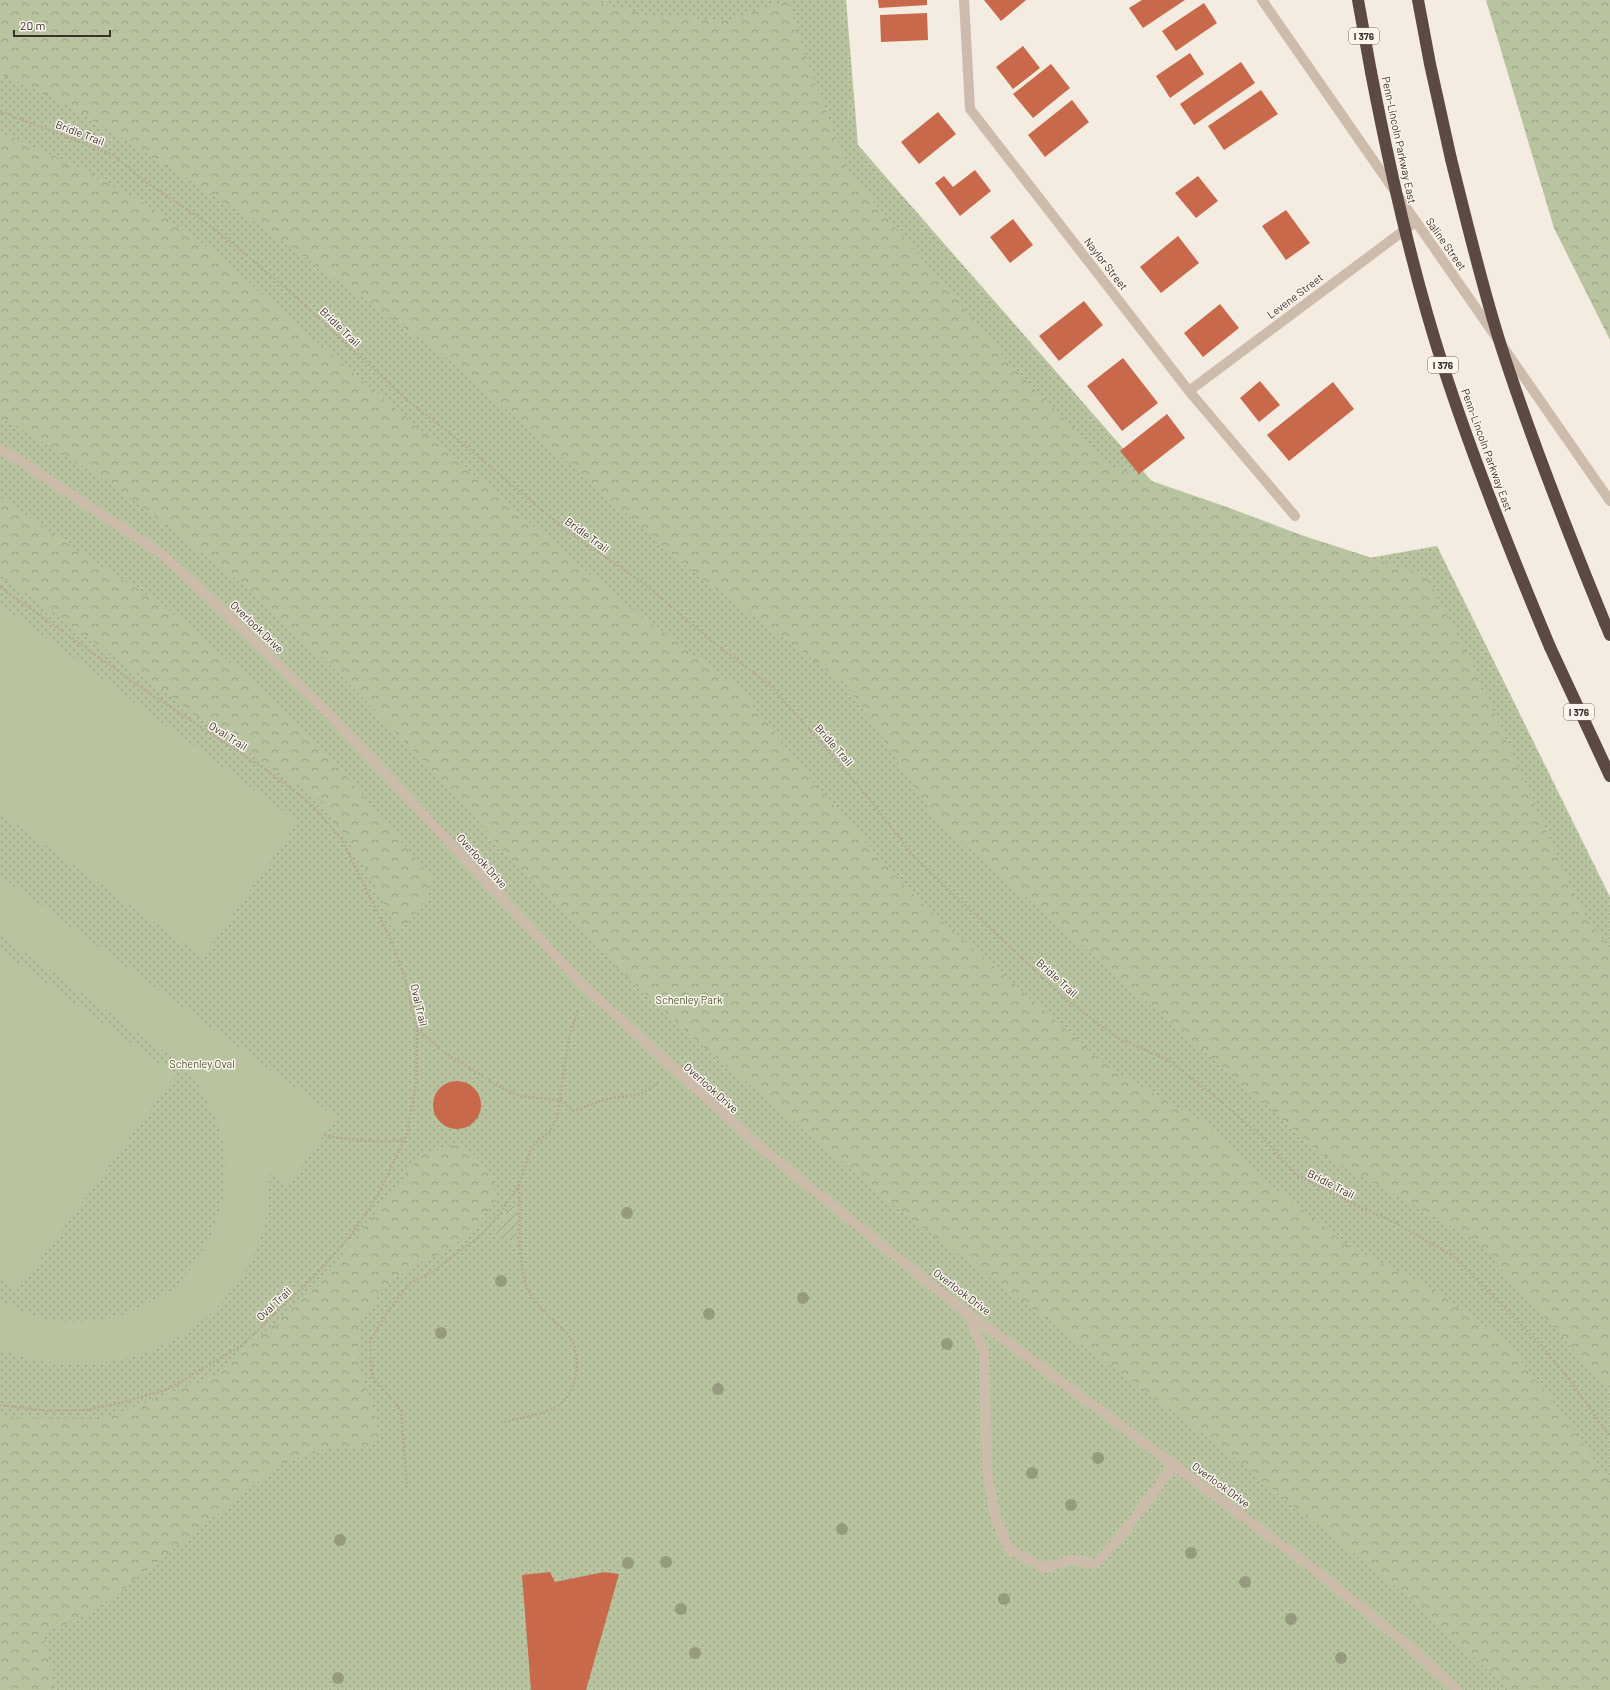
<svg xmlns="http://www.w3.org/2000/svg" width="1610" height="1690" font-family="Barlow,sans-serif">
<defs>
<pattern id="grass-dots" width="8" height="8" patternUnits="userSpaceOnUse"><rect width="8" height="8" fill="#b8c4a0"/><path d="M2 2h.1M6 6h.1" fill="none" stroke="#97a083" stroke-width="1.8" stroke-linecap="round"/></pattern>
<pattern id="forest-crowns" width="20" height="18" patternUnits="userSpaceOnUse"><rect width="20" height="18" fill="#b8c4a0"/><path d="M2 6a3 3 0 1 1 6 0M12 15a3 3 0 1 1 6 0" fill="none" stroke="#97a083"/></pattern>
<pattern id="garden-furrows" width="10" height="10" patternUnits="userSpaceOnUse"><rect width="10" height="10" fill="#b8c4a0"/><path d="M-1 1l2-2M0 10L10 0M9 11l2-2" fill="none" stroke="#97a083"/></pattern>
</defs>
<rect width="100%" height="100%" fill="#f4ebe1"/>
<path fill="url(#grass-dots)" d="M0,0H846L858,145L1239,581L1437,546L1610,897V1690H0Z"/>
<path fill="url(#forest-crowns)" d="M0,0H587L652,16L727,20L788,0L809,65L849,172L1020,375L1114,468L1224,506L1304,536L1425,575L1475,668L1578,904L1610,950V1386L1590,1368L1475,1240L1323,1155L937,821L847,685L694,573L444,356L255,222L68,105L0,74Z
M1486,0H1610V340L1554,228Z
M0,132L79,167L146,204L216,253L339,361L492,490L619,599L740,689L816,785L916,898L1111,1069L1205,1123L1275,1188L1349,1246L1424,1284L1502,1337L1561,1411L1610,1483V1690H1508L1414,1602L1202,1433L989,1277L889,1202L698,1042L608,959L518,867L446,785L342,677L247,588L113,485L0,417Z
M0,497L91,560L164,605L267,694L356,787L431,877L428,898L399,933L369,874L321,800L252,755L0,575Z
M460,1144L477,1157L492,1175L496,1201L473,1229L452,1248L412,1266L388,1285L359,1321L358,1362L373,1408L380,1438L361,1449L329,1448L282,1463L126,1587L91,1613L44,1633L55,1690H0V1417L101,1419L213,1376L315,1289L422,1154Z"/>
<path fill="url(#garden-furrows)" d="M511,1205H514L517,1209L516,1244L492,1233L501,1224Z"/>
<path fill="#b8c4a0" d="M0,604L298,822L203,957L0,813Z
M0,876L336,1117L289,1185L270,1169C269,1191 269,1212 262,1233C255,1254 244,1277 229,1294C176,1360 78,1382 0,1349V1301L32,1316L60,1322H88L116,1317L141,1307L174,1289L196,1262L211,1235L223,1201L226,1159L218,1122L200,1088L177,1061L0,935Z
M0,950L176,1075L17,1291L0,1279Z"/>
<path fill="#c8694b" d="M878,0H927V5L879,8Z
M984,0H1026L1001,21Z
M1142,0H1185L1143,28L1129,8Z
M1204,3L1217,23L1176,51L1162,31Z
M927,13L928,40L881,42L880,15Z
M1023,46L1040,68L1013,89L996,67Z
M1190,53L1204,74L1170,98L1156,76Z
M1241,62L1255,83L1194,125L1180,104Z
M1051,64L1070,88L1033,118L1013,94Z
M1261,90L1278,114L1224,150L1208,126Z
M1072,100L1089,122L1045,157L1028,135Z
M938,112L956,134L919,164L901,142Z
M975,170L991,191L960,216L935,183L944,176L953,187Z
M1198,176L1218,201L1196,218L1175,193Z
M1286,210L1310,243L1286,260L1262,226Z
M1013,219L1033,245L1010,263L990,237Z
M1178,236L1199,263L1161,293L1140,267Z
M1084,301L1103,325L1059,361L1039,336Z
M1220,304L1239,328L1203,357L1184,333Z
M1123,358L1158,403L1122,431L1087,386Z
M1260,381L1280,405L1259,422L1240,398Z
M1333,382L1354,409L1289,461L1267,435Z
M1167,414L1185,438L1139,474L1120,451Z
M433 1105a24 24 0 1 1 48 0a24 24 0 1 1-48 0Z
M550,1572L555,1582L604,1572L619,1574L586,1690H531L522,1575Z"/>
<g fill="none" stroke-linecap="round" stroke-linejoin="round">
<path stroke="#b9a596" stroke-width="2.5" stroke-dasharray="2 2" stroke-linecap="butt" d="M0,111L113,155L150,185L197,216L232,243L295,296L407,400L456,438L568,532L642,582L714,643L771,686L861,789L913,855L951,892L1067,1000L1116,1037L1168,1060L1217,1098L1262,1137L1297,1175L1358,1206L1394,1222L1452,1255L1543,1347L1574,1386L1610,1437
M0,587L139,686L269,772L311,804L342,840L393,945L405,978L417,1029L416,1083L407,1134L377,1197L351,1235L315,1276L242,1345L168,1389L124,1402L87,1410L48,1411L0,1405
M417,1029L445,1053L499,1086L519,1096L560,1100L573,1111L606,1099L640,1094L659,1083
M324,1135C350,1141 377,1142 404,1140
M504,1422C519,1418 547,1414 559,1405C578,1390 582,1356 570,1337C567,1332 561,1328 557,1324C546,1314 534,1302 528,1289C516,1265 521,1214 519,1186
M407,1488L401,1410L372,1376L370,1341L388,1311L409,1284L434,1271L482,1234L497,1217L519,1185L532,1146L550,1131L557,1118L569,1037L578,1010"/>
<path stroke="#cdbbac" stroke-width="10" d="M964,1311L969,1315L984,1353L987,1472L996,1520L1009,1549L1044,1568L1072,1560L1096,1564L1117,1541L1174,1465"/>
<path stroke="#cdbbac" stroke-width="10" d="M964,0L970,109L1189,391L1295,516
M1262,0L1610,501
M1189,391L1410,226
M0,449L17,459L162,554L236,623L331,716L584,986L754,1142L944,1295L1306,1563L1405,1643L1457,1690"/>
<path stroke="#5c4a42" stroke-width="12" d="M1358,0L1371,72
M1418,0L1430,64L1451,159
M1605,623L1610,635
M1550,647L1610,776"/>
<path stroke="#5c4a42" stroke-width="12" d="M1371,72C1390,171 1412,270 1443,366C1474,462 1511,554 1550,647
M1451,159C1467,223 1482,287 1502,349C1532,442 1568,533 1605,623"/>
</g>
<g fill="#969b7f">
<circle cx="627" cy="1213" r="6"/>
<circle cx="501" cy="1281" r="6"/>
<circle cx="803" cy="1298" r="6"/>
<circle cx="709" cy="1314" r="6"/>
<circle cx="441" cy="1333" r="6"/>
<circle cx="947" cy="1344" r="6"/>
<circle cx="718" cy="1389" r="6"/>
<circle cx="1098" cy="1458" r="6"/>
<circle cx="1032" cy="1473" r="6"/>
<circle cx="1071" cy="1505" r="6"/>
<circle cx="842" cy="1529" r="6"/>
<circle cx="340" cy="1540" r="6"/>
<circle cx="1191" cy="1553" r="6"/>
<circle cx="666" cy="1562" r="6"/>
<circle cx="628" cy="1563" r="6"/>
<circle cx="1245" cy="1582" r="6"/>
<circle cx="1004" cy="1599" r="6"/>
<circle cx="681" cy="1609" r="6"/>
<circle cx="1291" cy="1619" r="6"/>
<circle cx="695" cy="1653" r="6"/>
<circle cx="1341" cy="1658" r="6"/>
<circle cx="338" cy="1678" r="6"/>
</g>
<g text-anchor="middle" stroke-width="3" stroke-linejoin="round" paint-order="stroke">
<g fill="#fbf5ee" stroke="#756b66" stroke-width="1">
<rect x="1349" y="28" width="30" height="16" rx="3"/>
<rect x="1428" y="357" width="30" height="16" rx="3"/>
<rect x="1564" y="704" width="30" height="16" rx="3"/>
</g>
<g font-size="10" font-weight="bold" fill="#3b302b">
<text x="1364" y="40">I 376</text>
<text x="1443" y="369">I 376</text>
<text x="1579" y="716">I 376</text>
</g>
<g font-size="11" fill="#3b302b" stroke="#fbf5ee">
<text transform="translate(80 133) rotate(21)" y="4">Bridle Trail</text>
<text transform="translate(1399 140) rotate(78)" y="4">Penn-Lincoln Parkway East</text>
<text transform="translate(1446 244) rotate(55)" y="4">Saline Street</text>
<text transform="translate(1106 264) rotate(52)" y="4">Naylor Street</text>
<text transform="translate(1295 296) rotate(-37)" y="4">Levene Street</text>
<text transform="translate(340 327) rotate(44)" y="4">Bridle Trail</text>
<text transform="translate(1487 450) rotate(70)" y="4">Penn-Lincoln Parkway East</text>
<text transform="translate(587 535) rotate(36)" y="4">Bridle Trail</text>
<text transform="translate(257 627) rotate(44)" y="4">Overlook Drive</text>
<text transform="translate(228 736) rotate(33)" y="4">Oval Trail</text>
<text transform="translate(834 745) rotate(49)" y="4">Bridle Trail</text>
<text transform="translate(482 861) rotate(48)" y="4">Overlook Drive</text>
<text transform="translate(1057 978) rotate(42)" y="4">Bridle Trail</text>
<text transform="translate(419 1005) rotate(77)" y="4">Oval Trail</text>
<text transform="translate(711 1088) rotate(42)" y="4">Overlook Drive</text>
<text transform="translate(1331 1184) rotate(27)" y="4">Bridle Trail</text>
<text transform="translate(962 1292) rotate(37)" y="4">Overlook Drive</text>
<text transform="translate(274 1304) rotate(-43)" y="4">Oval Trail</text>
<text transform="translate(1221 1485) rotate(36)" y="4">Overlook Drive</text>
</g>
<g font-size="11" fill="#4a5a2e" stroke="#fbf5ee">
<text x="689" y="1004">Schenley Park</text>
<text x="202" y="1068">Schenley Oval</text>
</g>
</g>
<path d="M14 30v6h96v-6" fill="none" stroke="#3b302b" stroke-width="2"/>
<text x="20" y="30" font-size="12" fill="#3b302b" stroke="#fbf5ee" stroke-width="3" paint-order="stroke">20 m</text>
</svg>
